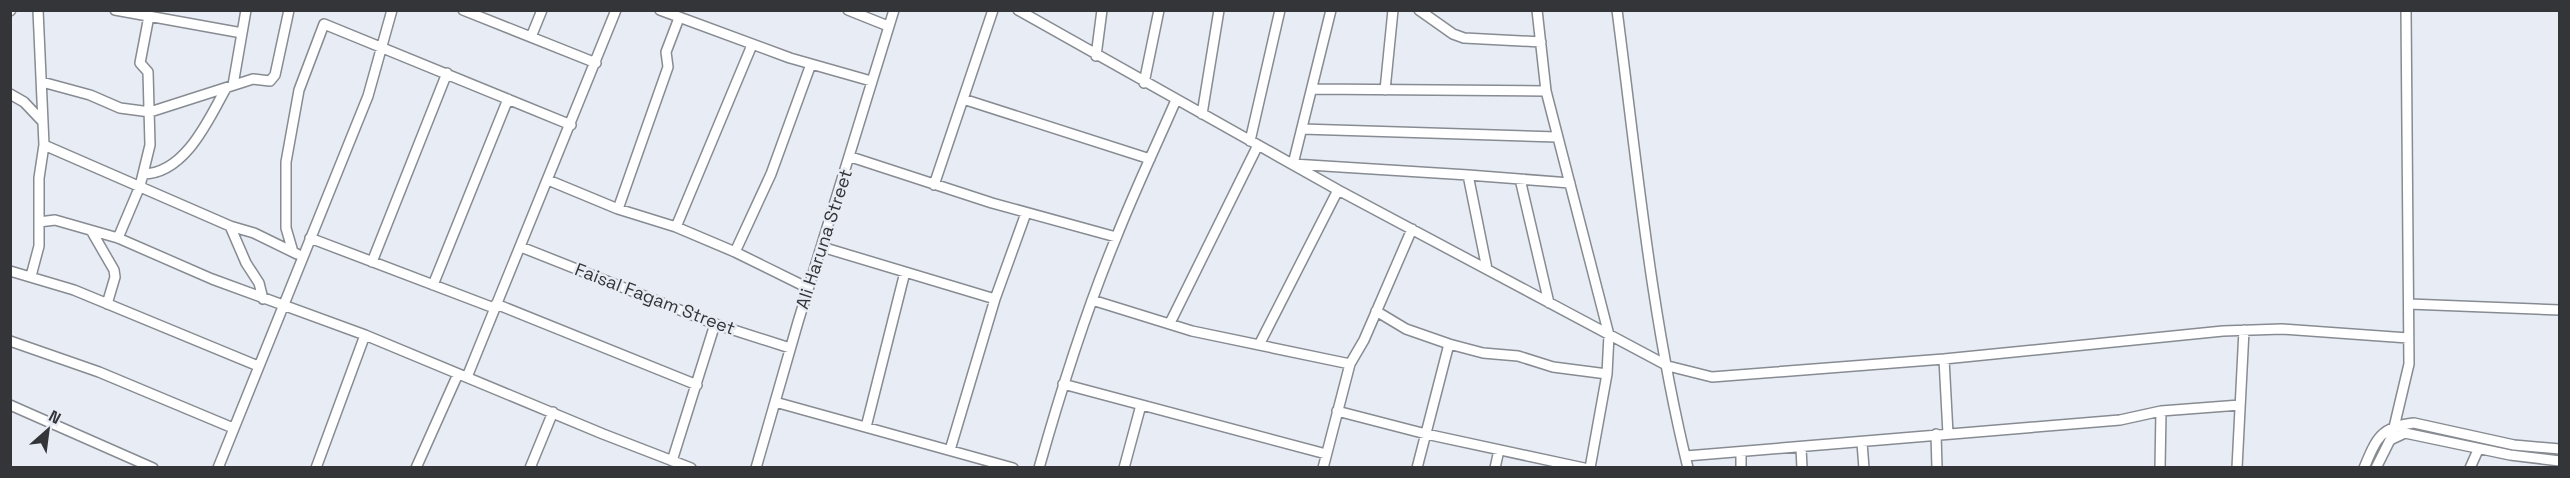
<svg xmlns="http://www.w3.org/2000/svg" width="2570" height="478" font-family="'Space Grotesk',sans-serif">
<rect width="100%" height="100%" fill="#e8ecf4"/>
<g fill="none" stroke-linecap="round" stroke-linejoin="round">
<defs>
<path id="street" d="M115,10L242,33
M463,10L596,63
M660,10L790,58L871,81
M848,10L888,26
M1018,10L1338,190L1668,366L1712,377L1944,359L2223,331L2282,329L2408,338
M1331,10L1293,164L1468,175L1487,269
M1419,10L1453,34L1464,38L1541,42
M1537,10L1546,91L1609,335L1607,374L1590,468
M1617,10C1637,163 1651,318 1688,468
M10,11L11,10
M531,37L542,10
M1096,56L1102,10
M42,82L90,95L120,108L150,112L253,79L270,81L275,75L289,10
M1144,83L1159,10
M233,85L246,10
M1312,89L1546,91
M1385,90L1393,10
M10,94L24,102L43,122
M963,99L1150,159
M1202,114L1219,10
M1302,129L1557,137
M1250,141L1280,10
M44,145L230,226L254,233L297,254
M851,157L992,203L1116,237
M143,174C185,174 209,119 226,88
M1468,175L1570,183
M1520,179L1549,303
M548,180L618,209L676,227L735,252L808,288
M934,185L993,10
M618,209L668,67L666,52L679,18
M39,222L55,220L118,238L212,279L365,335L603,434L691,468
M230,226L246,263L259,283L263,299
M676,227L752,45
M92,232L114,270L115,277L107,304
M118,238L140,186L150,145L148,72L140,63L149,16
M310,238L494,308
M521,247L715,324L790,348
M822,247L995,299
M293,252L286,228V162L299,90L324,24L571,125
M735,252L771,174L811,64
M372,262L447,73
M10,271L74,290L258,366
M31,276L39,246V178L44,145L38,10
M433,285L508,99
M1092,300L1192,331L1350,364
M496,304L697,385
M2409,304L2560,310
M1376,311L1406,329L1449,344L1483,353L1518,356L1553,367L1607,374
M1170,323L1258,145
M10,341L99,372L233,428
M1259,345L1338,190
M1944,359L1948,434
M467,377L616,10
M1063,384L1326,454
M775,402L1013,468
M10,405L153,468
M1337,411L1426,434L1584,468
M866,427L905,272
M1936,434L1937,468
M2391,440L2409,364L2406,10
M1862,443L1864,468
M1801,448L1802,468
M950,450L995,299L1026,213
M1741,453V468
M1686,456L2120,420L2161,411L2240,405
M672,461L715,324
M218,468L368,96L392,10
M316,468L365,335
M416,468L458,374
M530,468L553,412
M756,468L798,322L894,10
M1039,468C1061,390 1085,313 1116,238C1134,192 1156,146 1176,100
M1124,468L1141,405
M1323,468L1350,364L1364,340L1412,229
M1417,468L1449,344
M1495,468L1499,450
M2160,468L2161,411
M2237,468L2244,330
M2364,468C2376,439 2381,426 2414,423L2514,445L2560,449
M2376,468L2390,440L2405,433L2510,455L2560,461
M2470,468L2478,450"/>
</defs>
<use href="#street" stroke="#878b92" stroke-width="12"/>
<use href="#street" stroke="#fff" stroke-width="9"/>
</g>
<g text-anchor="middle" stroke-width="5" stroke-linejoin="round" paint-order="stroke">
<g font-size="18" fill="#343538" stroke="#e8ecf4">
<text transform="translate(824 239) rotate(-72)" y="6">Ali Haruna Street</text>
<text transform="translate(655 299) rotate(21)" y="6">Faisal Fagam Street</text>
</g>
</g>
<rect width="2570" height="478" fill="none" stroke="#343538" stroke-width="24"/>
<g transform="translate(48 430) rotate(28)" stroke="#e8ecf4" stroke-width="4.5" paint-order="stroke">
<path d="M0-4.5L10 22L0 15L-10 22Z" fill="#343538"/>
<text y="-9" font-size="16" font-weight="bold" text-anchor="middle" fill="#343538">N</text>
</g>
</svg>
